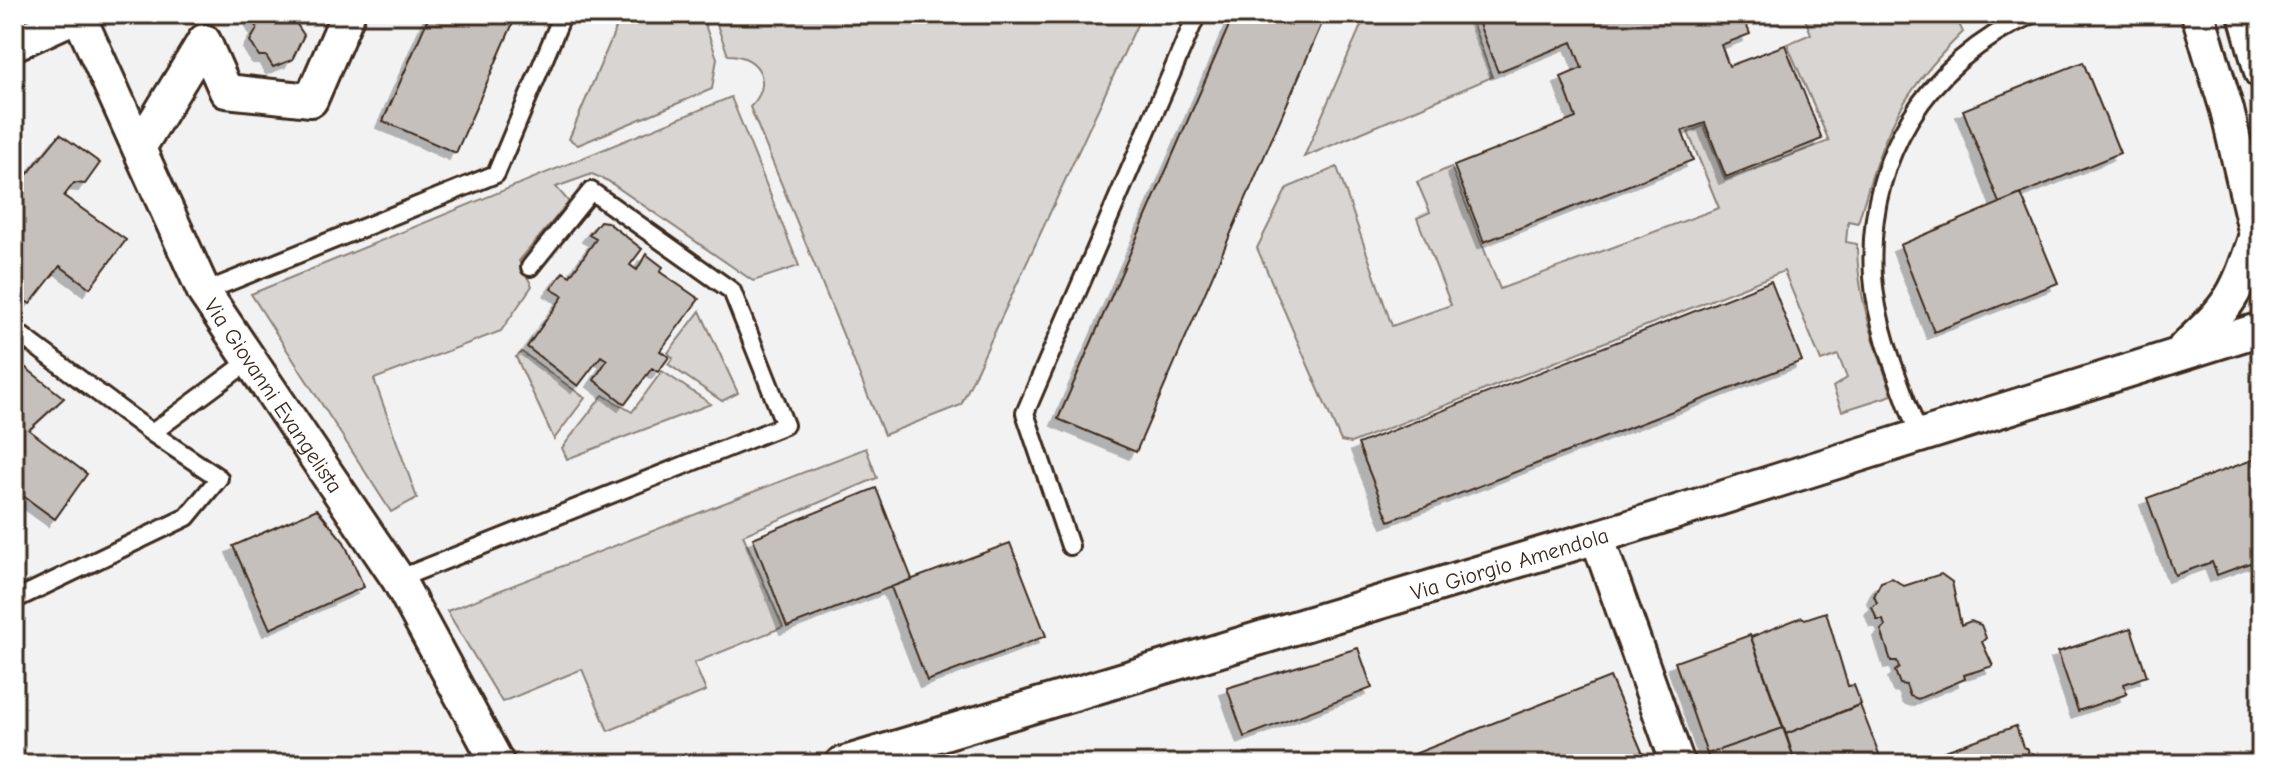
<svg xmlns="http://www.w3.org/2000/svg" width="2275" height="778" font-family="'Comic Neue',sans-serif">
<defs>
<filter id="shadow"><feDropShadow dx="-7" dy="7" stdDeviation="0" flood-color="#0004"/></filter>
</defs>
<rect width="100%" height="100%" fill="#f3f2f2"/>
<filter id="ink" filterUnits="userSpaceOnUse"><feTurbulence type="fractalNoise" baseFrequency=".0125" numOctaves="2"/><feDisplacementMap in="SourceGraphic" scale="16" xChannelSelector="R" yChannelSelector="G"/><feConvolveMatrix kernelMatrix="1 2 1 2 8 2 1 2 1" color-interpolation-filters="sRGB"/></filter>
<g filter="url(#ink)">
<path fill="#d8d5d2" stroke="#8a8078" stroke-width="2" d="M622,14H701L717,58L712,89L578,145L569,139Z
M713,14H1142L961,405L884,435L750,107C774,84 760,55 728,55Z
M1366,14H1469L1492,77L1304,157Z
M1803,14H1954L1963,32C1896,98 1883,135 1858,223L1848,221L1846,242L1857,244C1857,298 1875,344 1892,395L1842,411L1833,387L1847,378L1838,355L1821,361L1784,271L1351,443L1341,441L1257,248L1287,188L1337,167L1392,326L1451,305L1417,218L1430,212L1417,182L1451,167L1500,289L1719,208L1688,132L1704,126L1725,180L1829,141L1787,44L1811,34Z
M731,97L799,266L753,281L608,181L592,174L556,187L569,202L519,261L532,286L501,331L374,379L417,498L391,512L251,294Z
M700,311L738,393L722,401L668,364L673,358L668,353Z
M522,352L585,398L554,439L516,357Z
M662,371L711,404L567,459L562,448L603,395L632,412Z
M866,448L877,478L743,535L783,627L694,663L706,691L608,731L582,669L502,702L447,611Z"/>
<path fill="#c6c0bd" stroke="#3b2a1e" stroke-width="2" filter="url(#shadow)" d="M275,14H290L304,35L292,60L273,67L266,56H259L250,41L257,29L253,19Z
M430,14H517L456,153L383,121Z
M1234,14H1326L1136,452L1058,419Z
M1475,14H1582L1584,18L1595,14H1742L1750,34L1721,45L1729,66L1785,45L1822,139L1726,177L1705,123L1682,131L1693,160L1484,242L1454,166L1576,118L1561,77L1582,68L1572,42L1498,72Z
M2083,62L2120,153L1999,203L1963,110Z
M60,134L100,163L85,184L74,183L64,196L126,240L90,288L60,266L30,304L14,293V167L26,176Z
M2021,194L2058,283L1934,332L1900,245Z
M600,221L607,222L642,249L630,265L637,270L646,254L663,267L660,272L699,299L660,351L669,357L658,372L652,368L625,404L594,380L607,360L601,356L578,386L527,347L563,296L551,289L563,272L570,276L596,239L589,235Z
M1771,281L1802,361L1389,521L1358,444Z
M21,364L64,398L29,430L87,474L55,519L23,496L14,508V373Z
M2255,459L2261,476V559L2217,575L2212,562L2175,575L2147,498Z
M876,488L912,579L787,627L753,538Z
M317,509L344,542L364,587L270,629L233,546Z
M1010,543L1046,636L927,681L891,587Z
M1941,574L1952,582L1961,625L1971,621L1981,625L1986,638L1982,642L1993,666L1964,675L1965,679L1918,699L1910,696L1906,685L1900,684L1895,671L1899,668L1897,661H1891L1881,630L1885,626L1883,620H1877L1872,607L1877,603L1874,596L1881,582L1892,578L1904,586Z
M1826,612L1848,686L1854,685L1861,704L1786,734L1751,637L1802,617L1805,619Z
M2131,628L2147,676L2124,684L2127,694L2078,711L2058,652Z
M1750,635L1783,728L1707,754L1675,662Z
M1358,648L1372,688L1244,737L1227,688Z
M1610,677L1646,761L1637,764H1407L1404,758Z
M1860,705L1883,764H1796L1786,734Z
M2016,726L2023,747L2028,749L2029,764H1908Z
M1783,728L1796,764H1711L1707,754Z"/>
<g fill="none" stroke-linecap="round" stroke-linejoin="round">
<defs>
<path id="lane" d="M204,292L496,174L563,14
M14,330L152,433L249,361
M1919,436C1901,385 1877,332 1873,277C1866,158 1925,63 2033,14
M1070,546L1025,413L1197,14
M398,579L785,425L732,291L591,191L530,267
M14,600L187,517L219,478L152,433"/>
<g id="street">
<path id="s1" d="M78,14L204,292L398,579L498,764"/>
<path d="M2198,14L2227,110L2261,256"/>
<path d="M2245,14L2261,72"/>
<path d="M14,44L80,14"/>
<path d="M139,148L204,41L226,91L311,100L348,14"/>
<path d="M2185,347C2232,304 2236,295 2256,235"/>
<path d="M1597,537L1678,764"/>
<path id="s2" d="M841,764L1597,537L2261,329"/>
</g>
</defs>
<use href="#lane" stroke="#3b2a1e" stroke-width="22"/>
<use href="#street" stroke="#3b2a1e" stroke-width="38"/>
<use href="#lane" stroke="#fff" stroke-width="16"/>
<use href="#street" stroke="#fff" stroke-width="32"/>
</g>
</g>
<g text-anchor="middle" stroke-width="6" stroke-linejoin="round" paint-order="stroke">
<g font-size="22" fill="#3b2a1e" stroke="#fff">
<text dy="8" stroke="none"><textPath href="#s1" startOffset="430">Via Giovanni Evangelista</textPath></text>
<text dy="8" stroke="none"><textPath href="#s2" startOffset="698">Via Giorgio Amendola</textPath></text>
</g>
</g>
<rect width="2275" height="778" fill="none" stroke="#fff" stroke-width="48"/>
<rect x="24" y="24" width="2227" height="730" fill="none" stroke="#3b2a1e" stroke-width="3" filter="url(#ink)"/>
</svg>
